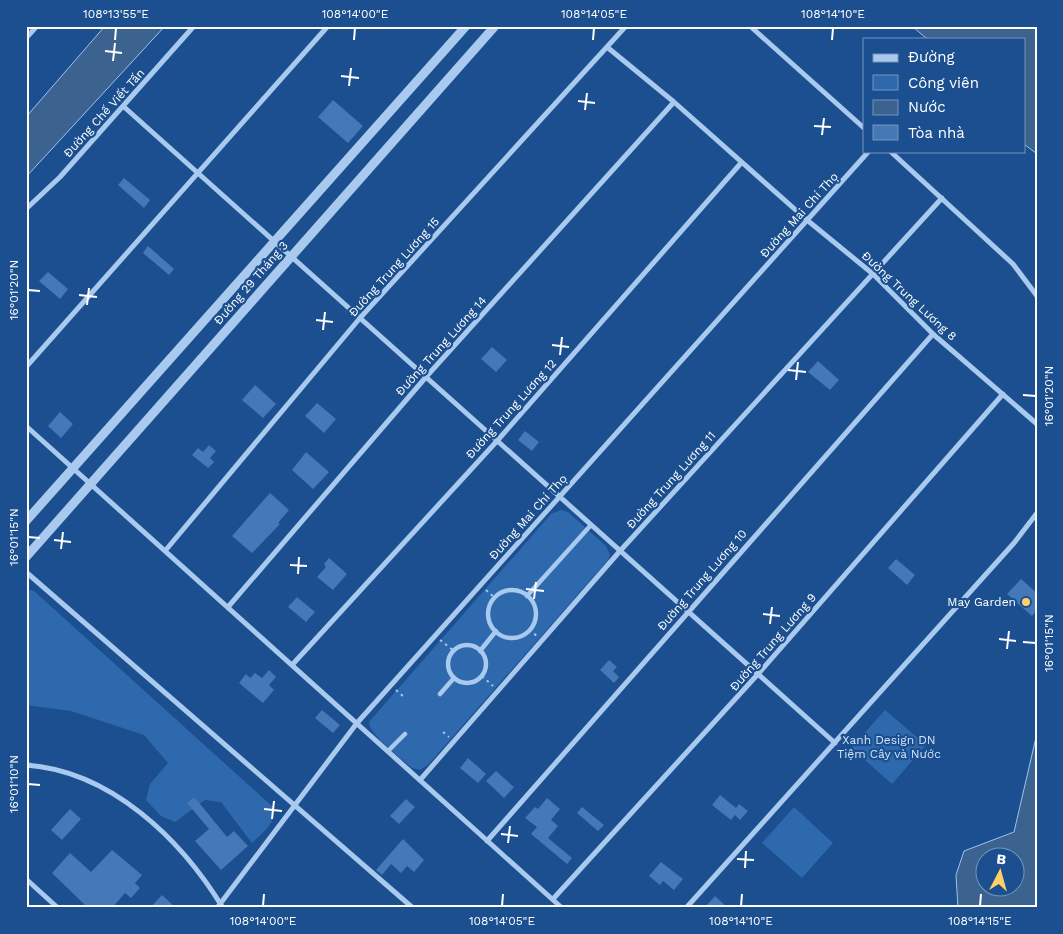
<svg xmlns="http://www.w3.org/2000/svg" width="1063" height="934" font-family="'Work Sans',sans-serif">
<rect width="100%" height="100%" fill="#1b4f8f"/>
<path fill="#2e69ad" d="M561,510L568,512L606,546L610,555L608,560L428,765L420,770L412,768C401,758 369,735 369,722L551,514Z
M26,589L34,591L273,807C277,823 263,832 252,843L221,802L205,800L175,822L161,816L146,800L150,784L168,763L144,735L71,711L26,705Z
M885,710L926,745L892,784L851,748Z
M794,807L833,843L802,878L762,843Z"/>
<path fill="#3c6290" stroke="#9cc4f0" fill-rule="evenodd" d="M105,26H165L26,177V117Z
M912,26H1037V154L1024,144V39H927Z
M1037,733V908H958L956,875L964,851L1014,832ZM986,856H1016V886H986Z"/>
<path fill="#4478b7" d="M333,100L363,126L348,143L318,117Z
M124,178L150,200L144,208L118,185Z
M148,246L174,269L169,275L143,253Z
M48,272L68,289L60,299L39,281Z
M492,347L507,360L496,372L481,359Z
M818,361L839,380L830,390L808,372Z
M255,385L276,404L263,418L242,400Z
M317,403L336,419L324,433L305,416Z
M60,412L73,424L61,438L48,426Z
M525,431L539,442L532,451L518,440Z
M209,445L216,451L210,458L214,462L208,468L192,455L198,448L203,452Z
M306,452L329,472L313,489L292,470Z
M270,493L289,510L278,523L280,524L252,553L232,536Z
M329,558L347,574L333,590L317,577L326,567L324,564Z
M896,559L915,575L907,585L888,568Z
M1021,579L1037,593V610L1032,616L1007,594Z
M297,597L315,612L306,622L288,607Z
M609,660L617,667L613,671L619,677L614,683L600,670Z
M269,670L276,677L269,685L274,690L263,703L239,683L246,674L250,678L255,673L262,678Z
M322,710L340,725L333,733L315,718Z
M468,758L486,774L478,783L460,768Z
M496,771L514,787L504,798L486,781Z
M720,795L736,808L739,804L748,811L740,820L735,815L731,820L712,805Z
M193,798L196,799L227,837L234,831L248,846L221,870L195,841L209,829L187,803Z
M547,798L560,809L551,820L558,826L548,838L572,858L567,864L531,834L537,827L525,818L535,807L538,809Z
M406,799L415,807L399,824L390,816Z
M582,807L604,825L598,831L577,813Z
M70,809L81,819L62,840L51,830Z
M403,839L424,860L414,872L407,866L401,873L391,864L382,875L376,870Z
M112,850L142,875L135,883L140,888L131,898L125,893L112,908H88L52,873L70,853L91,872Z
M661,862L683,879L674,890L663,881L660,885L649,876Z
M162,895L176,908H150Z
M715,896L728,908H704Z"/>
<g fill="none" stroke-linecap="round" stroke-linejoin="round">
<path stroke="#a9c9ee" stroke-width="2" stroke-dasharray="2.5 4" stroke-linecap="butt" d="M486,590L495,598
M529,630L537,636
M440,640L454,651
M482,676L493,686
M396,690L404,697
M443,732L449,737"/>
<path stroke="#a9c9ee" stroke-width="4.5" d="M488 614a24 24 0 1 1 48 0a24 24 0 1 1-48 0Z
M527,596L591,525
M448 664a19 19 0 1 1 38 0a19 19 0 1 1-38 0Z
M480,651L496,631
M440,694L454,678
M388,751L405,734"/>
<path stroke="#a9c9ee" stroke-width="5" d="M750,26L864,128
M26,38L37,26
M607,47L674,102L807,220L873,274L933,334L1037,424
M123,106L835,743
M890,151L1013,264L1037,296
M26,209L60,177L194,26
M26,367L328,26
M26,426L562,908
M165,551L360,318L626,26
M26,572L413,908
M228,607L426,377L674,102
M292,665L497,441L741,163
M26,765C111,771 181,839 223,908
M420,780L620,551L942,198
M487,841L933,334
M26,879L58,908
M553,899L758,674L1003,394
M217,908L357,723L869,151
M686,908L1014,543L1037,513"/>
<path stroke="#a9c9ee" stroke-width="9" d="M26,521L466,26
M26,557L495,26"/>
</g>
<path fill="none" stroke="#fff" stroke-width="2" d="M115,40L116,28M354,40L355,28M593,40L594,28M832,40L833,28M105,51L122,53M113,61L115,43M341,76L359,78M349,86L351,68M578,101L595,103M585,110L587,93M814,126L831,127M822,135L824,118M28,290L40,291M79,295L97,297M87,305L89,288M316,320L333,322M323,330L325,312M552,345L569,347M560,355L562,337M788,370L806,372M796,380L798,362M1023,395L1036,396M28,537L40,538M54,540L71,542M61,549L63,532M290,565L307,566M298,574L299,557M526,589L544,591M534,599L536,582M763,614L780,616M770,624L772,607M999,639L1016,641M1023,642L1036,643M1007,649L1009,631M28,784L40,785M264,809L282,811M272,819L274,801M501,834L518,836M508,843L510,826M737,859L754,860M745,868L746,851M263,906L264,894M502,906L503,894M741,906L742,894M980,906L981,894"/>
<circle fill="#ffd166" stroke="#1b4f8f" stroke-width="2" cx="1026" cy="602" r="5"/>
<g text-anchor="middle" stroke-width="4.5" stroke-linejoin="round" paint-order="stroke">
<g font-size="12" fill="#fff" stroke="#1b4f8f">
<text transform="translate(104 113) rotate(-48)" y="4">Đường Chế Viết Tấn</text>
<text transform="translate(799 215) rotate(-48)" y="4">Đường Mai Chí Thọ</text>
<text transform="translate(394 267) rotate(-48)" y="4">Đường Trung Lương 15</text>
<text transform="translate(251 283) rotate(-49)" y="4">Đường 29 Tháng 3</text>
<text transform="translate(909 296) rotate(43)" y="4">Đường Trung Lương 8</text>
<text transform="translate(441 346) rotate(-48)" y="4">Đường Trung Lương 14</text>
<text transform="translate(511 409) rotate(-48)" y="4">Đường Trung Lương 12</text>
<text transform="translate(671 480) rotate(-48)" y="4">Đường Trung Lương 11</text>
<text transform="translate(528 517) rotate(-48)" y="4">Đường Mai Chí Thọ</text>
<text transform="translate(702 580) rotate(-49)" y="4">Đường Trung Lương 10</text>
<text transform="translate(773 642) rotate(-49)" y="4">Đường Trung Lương 9</text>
</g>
<g font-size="12" fill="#fff" stroke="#1b4f8f" text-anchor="end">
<text x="1016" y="606">May Garden</text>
</g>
<g font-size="12" fill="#cfe3fa" stroke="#1b4f8f">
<text x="889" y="744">Xanh Design DN<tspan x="889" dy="14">Tiệm Cây và Nước</tspan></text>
</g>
</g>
<rect width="1063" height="934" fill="none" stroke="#1b4f8f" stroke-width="55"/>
<rect x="863" y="38" width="162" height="115" fill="#1b4f8f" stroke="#7695bc"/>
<rect x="873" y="54" width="25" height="8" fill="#a9c9ee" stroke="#7695bc"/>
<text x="908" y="62" font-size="15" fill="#ffffff">Đường</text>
<rect x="873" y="75" width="25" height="15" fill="#2e69ad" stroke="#7695bc"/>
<text x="908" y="88" font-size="15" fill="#ffffff">Công viên</text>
<rect x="873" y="100" width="25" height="15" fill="#3c6290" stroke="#7695bc"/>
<text x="908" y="112" font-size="15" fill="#ffffff">Nước</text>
<rect x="873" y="125" width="25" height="15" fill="#4478b7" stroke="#7695bc"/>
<text x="908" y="138" font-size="15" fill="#ffffff">Tòa nhà</text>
<g transform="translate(1000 872) rotate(6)"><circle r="24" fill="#1b4f8f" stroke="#7695bc"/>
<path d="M0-4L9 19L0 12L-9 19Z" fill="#ffd166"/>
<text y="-8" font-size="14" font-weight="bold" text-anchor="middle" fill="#ffffff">B</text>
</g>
<rect x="28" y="28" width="1008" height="878" fill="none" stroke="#fff" stroke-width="2"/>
<g font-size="12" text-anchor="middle" fill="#fff">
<text x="116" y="18">108°13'55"E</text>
<text x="355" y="18">108°14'00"E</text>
<text x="594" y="18">108°14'05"E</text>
<text x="833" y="18">108°14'10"E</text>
<text transform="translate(14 290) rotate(-90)" y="4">16°01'20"N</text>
<text transform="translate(1049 396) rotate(-90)" y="4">16°01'20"N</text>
<text transform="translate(14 537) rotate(-90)" y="4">16°01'15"N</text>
<text transform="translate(1049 643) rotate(-90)" y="4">16°01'15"N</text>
<text transform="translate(14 784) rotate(-90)" y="4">16°01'10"N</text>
<text x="263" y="925">108°14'00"E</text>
<text x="502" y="925">108°14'05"E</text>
<text x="741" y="925">108°14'10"E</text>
<text x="980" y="925">108°14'15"E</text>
</g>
</svg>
